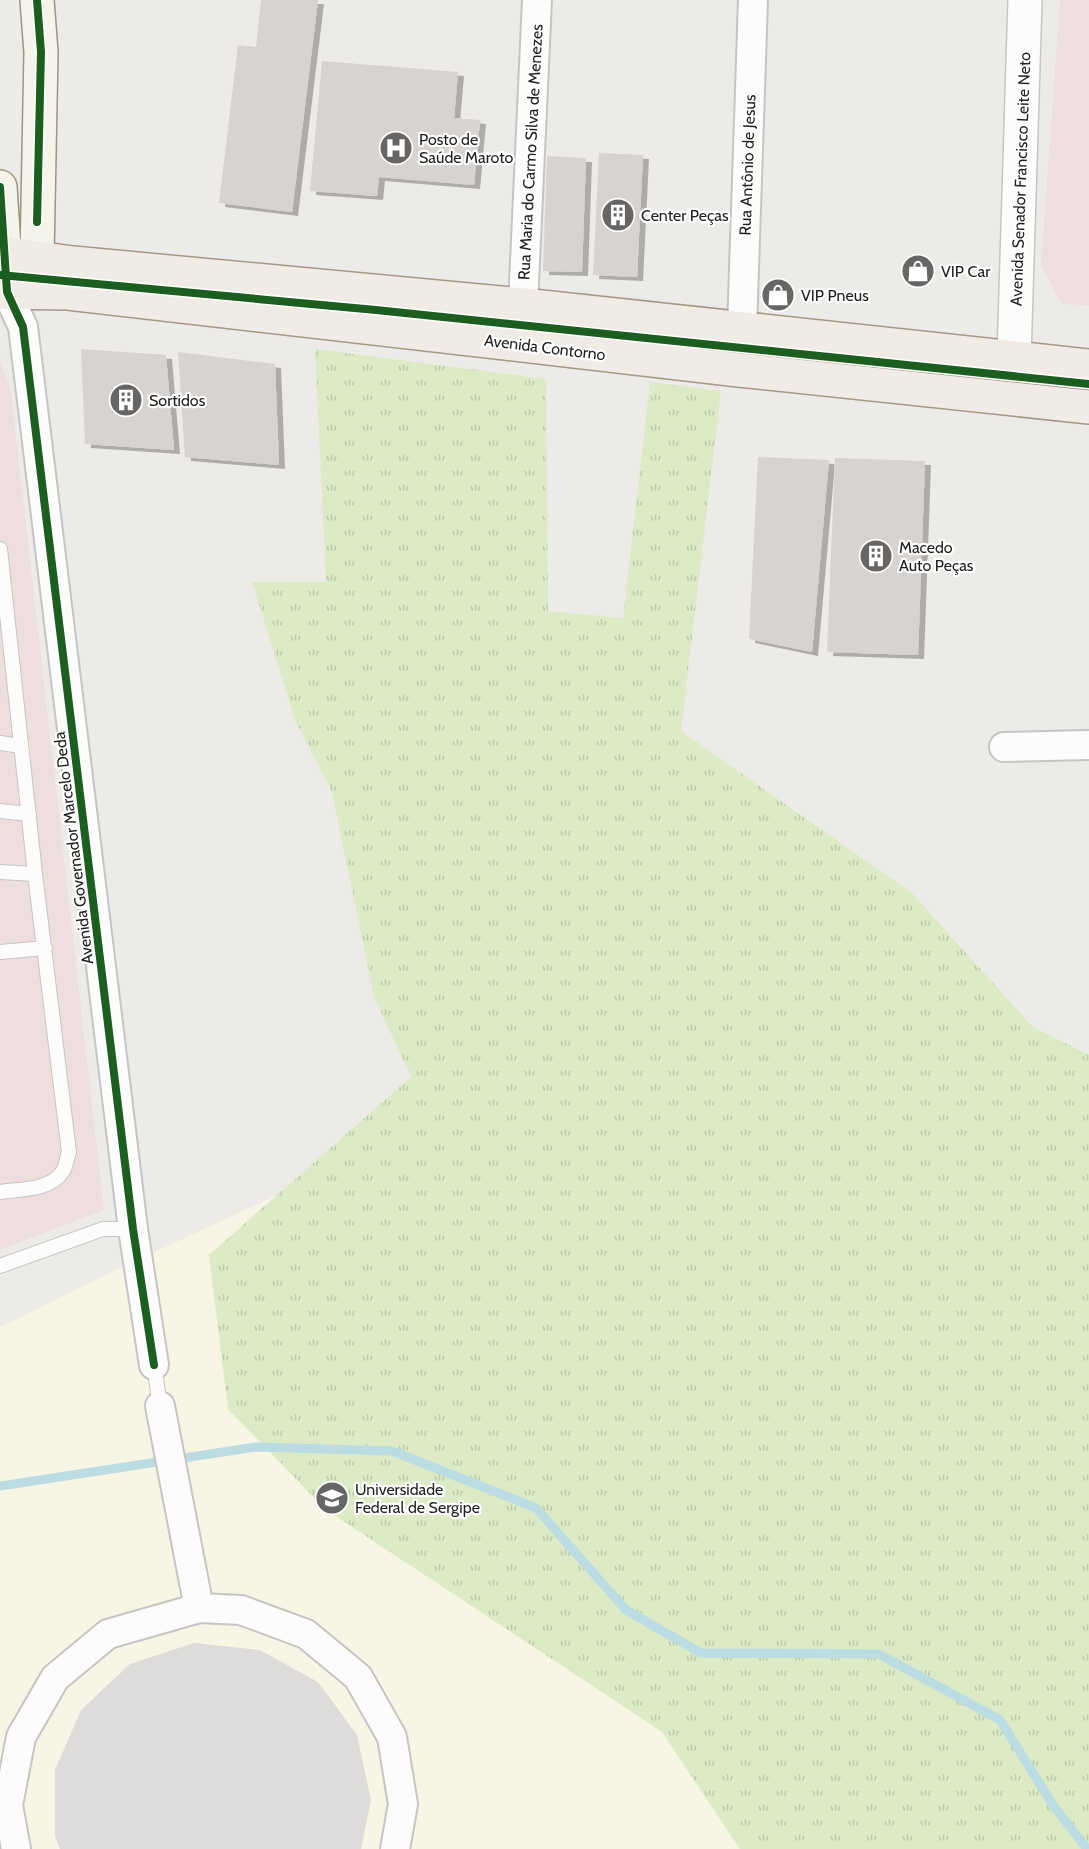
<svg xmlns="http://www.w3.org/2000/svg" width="1089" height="1849" font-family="Cabin,sans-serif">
<defs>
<pattern id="grass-tufts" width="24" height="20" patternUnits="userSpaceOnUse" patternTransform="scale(1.5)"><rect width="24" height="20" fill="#dcebc5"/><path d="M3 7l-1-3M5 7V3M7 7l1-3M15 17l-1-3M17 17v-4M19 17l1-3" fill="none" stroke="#bcc9a9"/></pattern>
<filter id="shadow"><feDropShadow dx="6" dy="4" stdDeviation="0" flood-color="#0004"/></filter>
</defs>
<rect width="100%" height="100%" fill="#edebe8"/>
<path fill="#efdede" d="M1060,0H1089V306L1061,303L1041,265Z
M0,359L11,393L104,1210L0,1250Z"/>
<path fill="#f7f5e3" d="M425,1127L1001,1849H0V1327L124,1266Z"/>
<path fill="url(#grass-tufts)" d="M315,349L546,379L548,611L623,618L650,382L721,391L681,731L912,893L1033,1027L1089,1055V1849H740L662,1732L325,1509L228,1409L209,1255L411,1077L374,997L332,793L295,720L252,582H326Z"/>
<path fill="#dddcdb" d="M194,1643L260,1650L318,1682L357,1735L371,1800L361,1849H60L55,1837V1770L81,1710L130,1664Z"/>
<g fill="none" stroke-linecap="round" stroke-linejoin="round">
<path stroke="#badce2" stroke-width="9" d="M0,1486L256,1447L392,1451L536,1508L626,1610L701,1653L879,1654L1000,1720L1053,1805L1087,1849"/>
</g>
<path fill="#d6d3d0" filter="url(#shadow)" d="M261,0H318L292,212L219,203L238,45L256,47Z
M322,61L458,72L454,118L480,120L474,185L379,177L377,196L310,191Z
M599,153L643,155L637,277L593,275Z
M547,156L586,158L582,272L543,271Z
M81,349L166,355L174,450L85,444Z
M178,352L275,364L279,465L185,457Z
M758,457L829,460L812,652L749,639Z
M835,458L925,461L918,655L827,652Z"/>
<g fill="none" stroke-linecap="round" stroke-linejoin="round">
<defs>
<path id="service" d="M0,549L35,874L69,1152C67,1158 66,1166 63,1171C50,1191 20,1189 0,1192
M0,743L21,746
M0,811L29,814
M0,872L35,874
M0,952L45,948
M0,1266L103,1229H133
M154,1365L160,1406"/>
<path id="minor" d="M7,292L23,327L133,1229L154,1365
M523,305L537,0
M742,329L753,0
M1004,747L1089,745
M160,1406L199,1608
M16,1849L8,1805L21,1737L55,1678L108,1634L199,1608L241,1610L306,1634L358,1677L392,1737L403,1804L395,1849"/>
<path id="tertiary" d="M1014,357L1025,0"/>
<path id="secondary" d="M37,0L41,52L37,257L38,292
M0,187L7,292"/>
<path id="primary" d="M0,253L73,263L523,305L1089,366
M0,292L68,293L739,370L1089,407"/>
</defs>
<use href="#service" stroke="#c6c5c4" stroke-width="16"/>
<use href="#minor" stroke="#c6c5c4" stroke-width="32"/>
<use href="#tertiary" stroke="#c6c5c4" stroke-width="36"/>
<use href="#secondary" stroke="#98977f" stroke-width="36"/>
<use href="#primary" stroke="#a49784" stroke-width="36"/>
<use href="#service" stroke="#fcfcfc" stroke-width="14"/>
<use href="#minor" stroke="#fcfcfc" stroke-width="28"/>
<use href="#tertiary" stroke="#fcfcfc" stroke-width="33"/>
<use href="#secondary" stroke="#f4f4eb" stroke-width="33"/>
<use href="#primary" stroke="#f1ebe5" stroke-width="33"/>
<defs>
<path id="cycleway" d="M37,0L41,52L37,222
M0,187L7,292L23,327L133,1229L154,1365
M0,275L376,310L1089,384"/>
</defs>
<use href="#cycleway" stroke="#fff" stroke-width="11"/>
<use href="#cycleway" stroke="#1b5e20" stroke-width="8"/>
</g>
<defs>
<symbol id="hospital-disc" viewBox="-11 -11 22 22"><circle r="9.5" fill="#676665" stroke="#fff"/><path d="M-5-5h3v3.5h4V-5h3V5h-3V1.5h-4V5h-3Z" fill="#fff"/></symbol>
<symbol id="building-disc" viewBox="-11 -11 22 22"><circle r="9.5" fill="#676665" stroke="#fff"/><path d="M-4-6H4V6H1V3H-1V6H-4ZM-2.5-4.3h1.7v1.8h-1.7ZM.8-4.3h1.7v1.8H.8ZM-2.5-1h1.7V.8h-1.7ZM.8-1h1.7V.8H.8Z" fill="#fff"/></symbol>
<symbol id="shop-disc" viewBox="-11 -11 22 22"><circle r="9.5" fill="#676665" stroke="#fff"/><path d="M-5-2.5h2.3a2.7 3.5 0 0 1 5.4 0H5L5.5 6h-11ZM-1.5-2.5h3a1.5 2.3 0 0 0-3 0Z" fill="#fff"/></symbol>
<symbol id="university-disc" viewBox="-11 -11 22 22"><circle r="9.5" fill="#676665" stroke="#fff"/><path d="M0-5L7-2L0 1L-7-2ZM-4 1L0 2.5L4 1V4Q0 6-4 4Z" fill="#fff"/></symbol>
</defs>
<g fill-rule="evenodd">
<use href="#hospital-disc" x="377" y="129" width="38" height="38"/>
<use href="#building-disc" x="599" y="196" width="38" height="38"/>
<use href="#shop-disc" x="899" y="252" width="38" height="38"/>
<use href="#shop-disc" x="759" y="276" width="38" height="38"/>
<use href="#building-disc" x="107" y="381" width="38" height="38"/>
<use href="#building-disc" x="857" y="537" width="38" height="38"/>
<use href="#university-disc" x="313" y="1479" width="38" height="38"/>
</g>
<g text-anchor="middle" stroke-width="4.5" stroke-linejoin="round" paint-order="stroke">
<g font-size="16" fill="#1f1f1f" stroke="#fff" text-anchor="start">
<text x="419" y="145">Posto de<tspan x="419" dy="18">Saúde Maroto</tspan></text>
<text x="641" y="221">Center Peças</text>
<text x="941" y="277">VIP Car</text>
<text x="801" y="301">VIP Pneus</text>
<text x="149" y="406">Sortidos</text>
<text x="899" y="553">Macedo<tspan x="899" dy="18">Auto Peças</tspan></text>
<text x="355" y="1495">Universidade<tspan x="355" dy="18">Federal de Sergipe</tspan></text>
</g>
<g font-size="16" fill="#1f1f1f" stroke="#fff">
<text transform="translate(530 152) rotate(-87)" y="6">Rua Maria do Carmo Silva de Menezes</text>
<text transform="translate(747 165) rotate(-88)" y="6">Rua Antônio de Jesus</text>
<text transform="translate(1020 179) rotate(-88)" y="6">Avenida Senador Francisco Leite Neto</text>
<text transform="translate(545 347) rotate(7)" y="6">Avenida Contorno</text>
<text transform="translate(73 848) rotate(-97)" y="6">Avenida Governador Marcelo Deda</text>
</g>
</g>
</svg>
